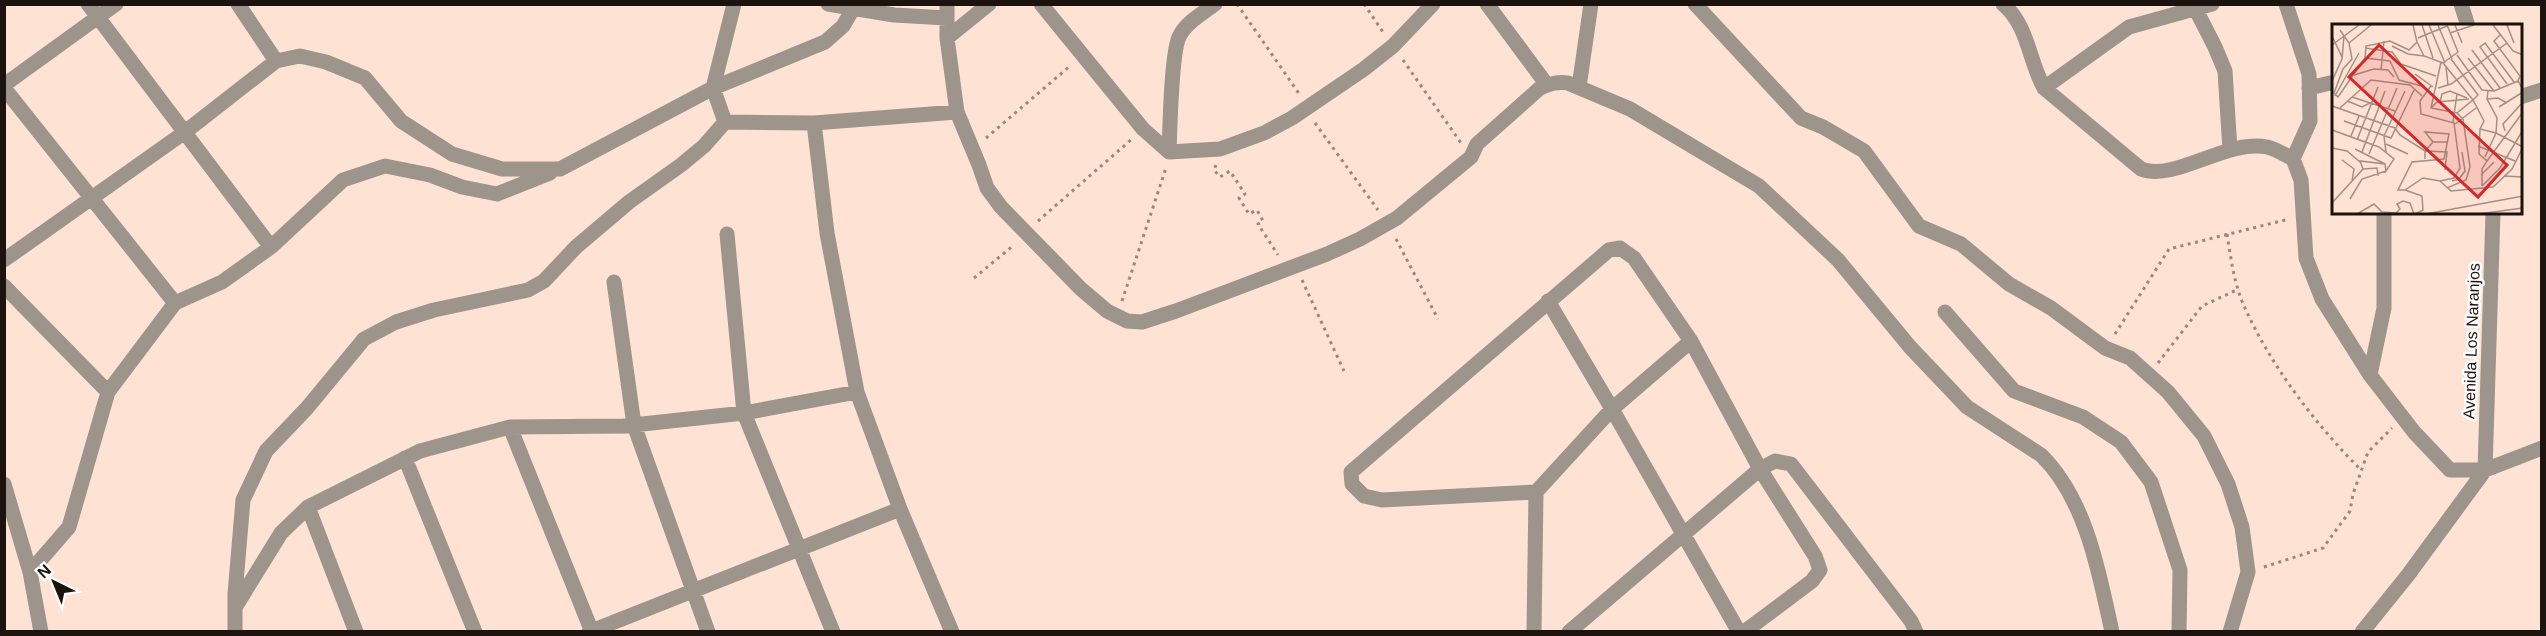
<svg xmlns="http://www.w3.org/2000/svg" width="2546" height="636" font-family="Helvetica,sans-serif">
<rect width="100%" height="100%" fill="#fee2d4"/>
<g fill="none" stroke-linecap="round" stroke-linejoin="round">
<path stroke="#9a877d" stroke-width="3" stroke-dasharray="3 4.5" stroke-linecap="butt" d="M1237,4L1300,95
M1364,4L1383,32
M1403,60L1461,143
M1315,123L1378,210
M986,138L1070,66
M1216,165L1214,170L1220,177L1230,171L1245,194L1239,198L1249,214L1257,210L1263,221L1258,224L1278,255
M1038,221L1132,139
M2227,234C2231,259 2234,283 2244,306C2271,366 2315,424 2361,470
M1396,239L1438,319
M974,278L1014,245
M1302,280L1344,371
M1122,301L1166,168
M2115,334L2169,249L2289,219
M2158,363L2202,306L2239,289
M2264,567L2323,548L2350,511L2353,494L2368,452L2392,428"/>
<path stroke="#9d948b" stroke-width="15" d="M88,4L271,247
M238,4L276,61
M828,4L894,15L947,18
M947,4V38L957,112L979,165L987,188L1001,207L1081,289L1107,311L1127,321L1142,322L1176,311L1327,254L1360,239L1397,218L1471,157L1477,144L1540,88C1550,84 1558,81 1568,83L1630,109L1759,186L1838,260L1910,347L1967,407L2041,455C2086,499 2099,572 2112,632
M1041,4L1143,129L1169,152L1220,149L1264,133L1292,118L1364,69L1393,46L1433,4
M1487,4L1547,85
M1695,4L1801,118L1823,127L1864,151L1919,226L1961,244L2009,284L2051,308L2105,348L2130,358L2168,392L2204,436L2228,484L2242,527L2248,572L2230,632
M2003,4C2028,25 2029,61 2044,88L2141,169C2175,182 2226,139 2267,147C2276,149 2285,155 2293,159L2301,180L2306,258L2322,299L2370,375L2414,432L2450,470H2485L2542,448
M2193,4L2215,47L2225,71L2230,150
M2286,4L2309,74L2310,121L2293,159
M2461,4L2468,26
M947,38L989,4
M4,85L116,4
M1579,87L1591,4
M4,88L175,303
M2044,88L2129,27L2212,4
M2309,88L2330,83L2333,84
M2520,97L2542,90
M725,122L814,123L957,112
M725,122L713,88L734,4
M814,123L827,233L857,392L900,509L952,632
M1169,152C1170,131 1171,50 1180,35C1187,22 1203,13 1215,4
M727,234L744,413L833,632
M4,260L185,132L276,61L300,56L326,62L365,78L401,121L452,154L502,169H560L713,88L825,42L843,26L853,9
M614,282L634,425L708,632
M4,286L108,392
M1548,301L1612,409L1739,632
M1945,312L2014,391L2083,417L2121,442L2151,482L2180,570L2179,632
M2370,375L2384,308V213
M510,427L592,632
M405,458L475,632
M2485,470L2493,213
M4,484L30,572L41,632
M1536,492L1382,500L1364,496L1352,484L1351,472L1609,250L1620,248L1634,258L1691,341L1760,469L1815,556L1820,570L1812,581L1744,632
M308,507L356,632
M30,572L69,527L108,392L175,303L222,282L271,247L343,180L385,166L430,175L462,187L497,194L550,173
M236,606L281,533L308,507L420,451L510,427L624,426L744,413L857,392
M235,632V594L243,500L266,451L307,408L364,339L396,322L434,310L528,290L544,281L576,247L629,202L681,165L704,146L725,122
M589,632L900,509
M1534,632L1536,492L1612,409L1691,341
M1569,632L1760,469L1775,461L1791,464L1911,621L1916,632
M2362,632L2408,575L2485,470"/>
</g>
<g text-anchor="middle" stroke-width="5" stroke-linejoin="round" paint-order="stroke">
<g font-size="16" fill="#1c130e" stroke="#fff">
<text transform="translate(2471 341) rotate(-88)" y="6">Avenida Los Naranjos</text>
</g>
</g>
<g transform="translate(2332 24)">
<rect width="190" height="190" fill="#fee2d4"/>
<path fill="none" stroke="#a48f85" stroke-width="1.5" d="M90,1L101,34M97,1L113,39M106,1L120,35M123,1L130,19M161,1L181,27L191,31M175,1L182,19M8,6L17,19L20,35L11,45L2,69L6,73L33,34L34,22L58,17L77,26L85,18L81,1M118,9L142,1M169,10L162,17L188,52L186,57M0,12L10,33M86,14L115,2M85,18L92,32L111,39L141,76L146,71L119,35M17,19L39,1M0,21L27,1M60,22L76,30L92,32M33,24L60,28L69,40L104,52M140,26L168,64M125,31L150,66L162,67L186,57L191,65M33,34L58,37L67,56L90,62M136,34L162,67M109,38L99,84L125,89L131,95L138,143L134,156L115,164M111,39L126,28L115,1M114,43L116,61M49,46L52,17M83,50L101,63M22,51L42,45L56,46L62,53M0,57L10,35L12,12M175,60L148,23L153,19L182,58M99,62L88,77L89,90L122,99L128,144L122,154L108,157L91,154L73,166H66L80,138L112,135L117,110L93,108L101,118M106,64L119,60L175,19M156,67L155,75L165,94L164,109L191,123M3,72L27,29M20,73L63,87M155,75L166,74L175,79M15,77L30,83L40,78M108,78L110,70L118,67L135,74M0,82L63,104L68,111L93,127L115,128L113,146M167,83L191,68M8,84L39,56L78,61L90,72M99,84L105,78L137,75M125,89L141,76L152,97L148,105L164,109L153,133M12,97L59,114L82,66M121,98L125,70M123,100L144,84M148,105L147,130L155,137L150,145V162M0,106L47,123L62,135L54,147L53,140L28,137L31,145L0,179M173,107L171,100L191,78M19,112L27,92M25,116L46,63M54,120L76,130M146,122L183,137M0,124L15,127L28,138M23,125L53,140M30,128L53,67M54,128L52,112L73,67M37,130L65,64M93,135V127L101,118H116M10,136L22,145L20,157M155,137L191,88M31,145L45,144L46,152M149,151L162,138M172,152L191,153M108,157L119,167L161,163L180,145L191,123M120,157L127,155L133,147L130,128M150,162L168,144L191,106M73,166L90,172L91,186L83,190M18,175L30,155L54,147M25,190L42,180L50,188L64,189L68,185L65,180L71,177L78,179L82,190M94,190L191,172M146,190L191,184"/>
<path fill="#d62828" fill-opacity="0.15" stroke="#d62828" stroke-width="3" d="M47,21L175,141L146,173L17,53Z"/>
<rect width="190" height="190" fill="none" stroke="#1c130e" stroke-width="3"/>
</g>
<rect width="2546" height="636" fill="none" stroke="#1c130e" stroke-width="12"/>
<g transform="translate(54 582) rotate(317)" stroke="#ffffff" stroke-width="4.5" paint-order="stroke">
<path d="M0-4.5L10 22L0 15L-10 22Z" fill="#1c130e"/>
<text y="-9" font-size="16" font-weight="bold" text-anchor="middle" fill="#1c130e">N</text>
</g>
</svg>
